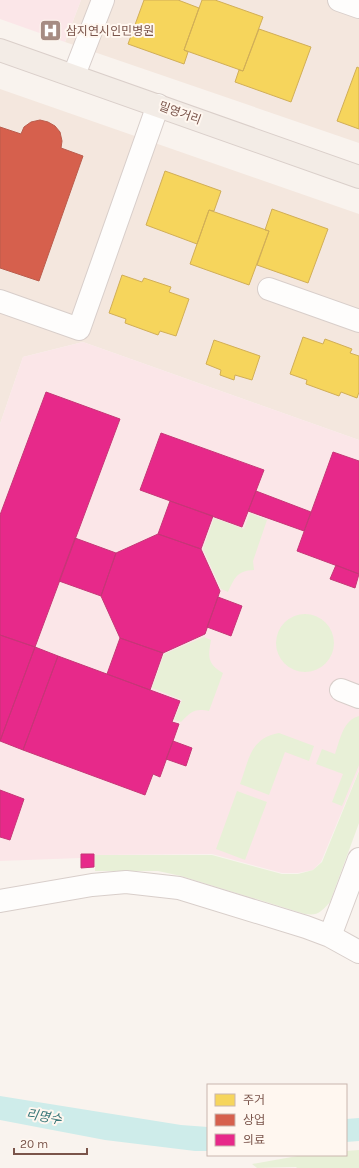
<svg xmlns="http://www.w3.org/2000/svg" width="359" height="1168" font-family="Karla,'Noto Sans KR',sans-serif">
<rect width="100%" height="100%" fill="#f9f3ee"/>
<path fill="#f4e7de" d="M81,0H359V143L65,42Z
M0,89L359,214V440L83,342L23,357L0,424Z"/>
<path fill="#fbe6e8" d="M0,0H81L65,42L0,19Z
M83,342L359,440V770L321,862L313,870L298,873H282L212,854L95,855L94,868H81L80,858L0,861V424L23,357Z"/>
<path fill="#e8f0d7" d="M250,513L267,520L253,561L254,570C237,571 235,577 228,592L221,589L203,549L214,518L244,529Z
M276 643a29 29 0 1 1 58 0a29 29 0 1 1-58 0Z
M204,637L211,640C208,657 207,663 223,673L209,711C194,708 191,712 181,722L174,720L182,700L152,688L164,654Z
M359,716V765L342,806L332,802L343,774L316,764L322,749L335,754C340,740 343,720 359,716Z
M279,733L314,746L309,761L285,752L269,795L240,784C249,760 250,738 279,733Z
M359,771V823L330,902C321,912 318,916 305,914L181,876L158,871H95V855H212L282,874H298L313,870L322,862Z
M237,791L267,802L245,860L216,849Z
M359,1150V1168H297L296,1167L257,1168L252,1164L303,1155H346V1151Z"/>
<path fill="#ceecea" d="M0,1096L181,1125L208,1127V1151H195L105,1140L0,1120Z
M359,1118V1141L346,1142V1119Z"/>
<path fill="#f6d55c" stroke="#d1ae57" d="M144,0H178L199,8L184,50L188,52L184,64L128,44Z
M202,0H215L263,17L243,71L184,50Z
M259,29L311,47L291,102L235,82L239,70L243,71Z
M357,67L359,68V129L337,121Z
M165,171L221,191L214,211L209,210L197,244L146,225Z
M272,209L328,229L308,283L257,265L269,231L265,230Z
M209,210L269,231L249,285L190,264Z
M122,275L142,282L144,278L171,287L169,292L189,299L176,336L160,331L158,335L125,323L126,319L109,313Z
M303,337L323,344L325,339L352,349L350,353L359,356V392L357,398L341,392L339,396L306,384L307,380L290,374Z
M214,340L260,356L252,380L235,375L234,380L220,375L221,370L206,364Z"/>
<path fill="#d6604d" stroke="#ba5c4c" d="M40,120L48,122L55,126L60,132L62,141L61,148L83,156L39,281L0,268V127L21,134L24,127L31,122Z"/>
<path fill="#e7298a" stroke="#c63677" d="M46,392L120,419L35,647L0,635V515Z
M161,433L264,470L242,527L140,490Z
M333,452L359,461V574L297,551Z
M256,491L311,512L304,531L248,511Z
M170,501L213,516L201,549L158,534Z
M158,534L201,549L220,591L205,634L163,653L120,638L101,596L116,553Z
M75,538L116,553L101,596L59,581Z
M336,565L359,574L355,588L330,579Z
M218,597L242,606L231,636L207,627Z
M0,635L35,647L0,741Z
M120,638L163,653L150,690L107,674Z
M35,647L58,656L23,750L0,741Z
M58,656L180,701L172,722L179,724L173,741L160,777L153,774L145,795L23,750Z
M173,741L192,748L186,766L166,759Z
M0,790L24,799L10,840L0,837Z
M81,854H94V867L81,868Z"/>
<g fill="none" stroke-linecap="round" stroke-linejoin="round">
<defs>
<path id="minor" d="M339,0L359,7
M74,75L103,0
M269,289L359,321
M0,301L79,329L158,105
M341,690L359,697
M0,901L92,885L126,882L179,888L306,927L330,936L359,952
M330,936L359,859"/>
<path id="major" d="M0,50L359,177"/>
</defs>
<use href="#minor" stroke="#d8ceca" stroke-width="24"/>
<use href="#major" stroke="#dacfca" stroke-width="24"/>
<use href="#minor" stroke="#fefdfc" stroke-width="22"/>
<use href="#major" stroke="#f3ece6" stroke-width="22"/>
</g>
<defs>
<symbol id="hospital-square" viewBox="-11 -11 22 22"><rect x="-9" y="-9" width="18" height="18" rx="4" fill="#a68c83" stroke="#fff7f0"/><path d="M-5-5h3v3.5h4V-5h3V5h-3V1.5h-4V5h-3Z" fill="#fff"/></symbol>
</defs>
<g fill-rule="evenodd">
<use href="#hospital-square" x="38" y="18" width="25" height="25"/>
</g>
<g text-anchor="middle" stroke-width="4" stroke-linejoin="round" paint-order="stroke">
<g font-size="12" fill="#7a544a" stroke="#fff7f0" text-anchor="start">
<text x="66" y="35">삼지연시인민병원</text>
</g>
<g font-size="12" fill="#7a544a" stroke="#fff7f0">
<text transform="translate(180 113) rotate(20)" y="4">밀영거리</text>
</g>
<g font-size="13" font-style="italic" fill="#3a7779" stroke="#fff7f0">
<text transform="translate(44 1116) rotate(10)" y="5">리명수</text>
</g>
</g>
<rect x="207" y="1084" width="140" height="72" fill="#fff7f0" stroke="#cab6ae"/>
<rect x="215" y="1094" width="20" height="12" fill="#f6d55c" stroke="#cab6ae"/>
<text x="243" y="1104" font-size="12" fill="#7a544a">주거</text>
<rect x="215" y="1114" width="20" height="12" fill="#d6604d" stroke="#cab6ae"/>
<text x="243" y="1124" font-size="12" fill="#7a544a">상업</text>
<rect x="215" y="1134" width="20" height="12" fill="#e7298a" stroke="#cab6ae"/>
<text x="243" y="1144" font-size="12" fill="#7a544a">의료</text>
<path d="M14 1148v6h73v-6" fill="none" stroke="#7a544a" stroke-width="2"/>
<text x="20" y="1148" font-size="12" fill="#7a544a" stroke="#fff7f0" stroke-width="3" paint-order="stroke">20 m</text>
</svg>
